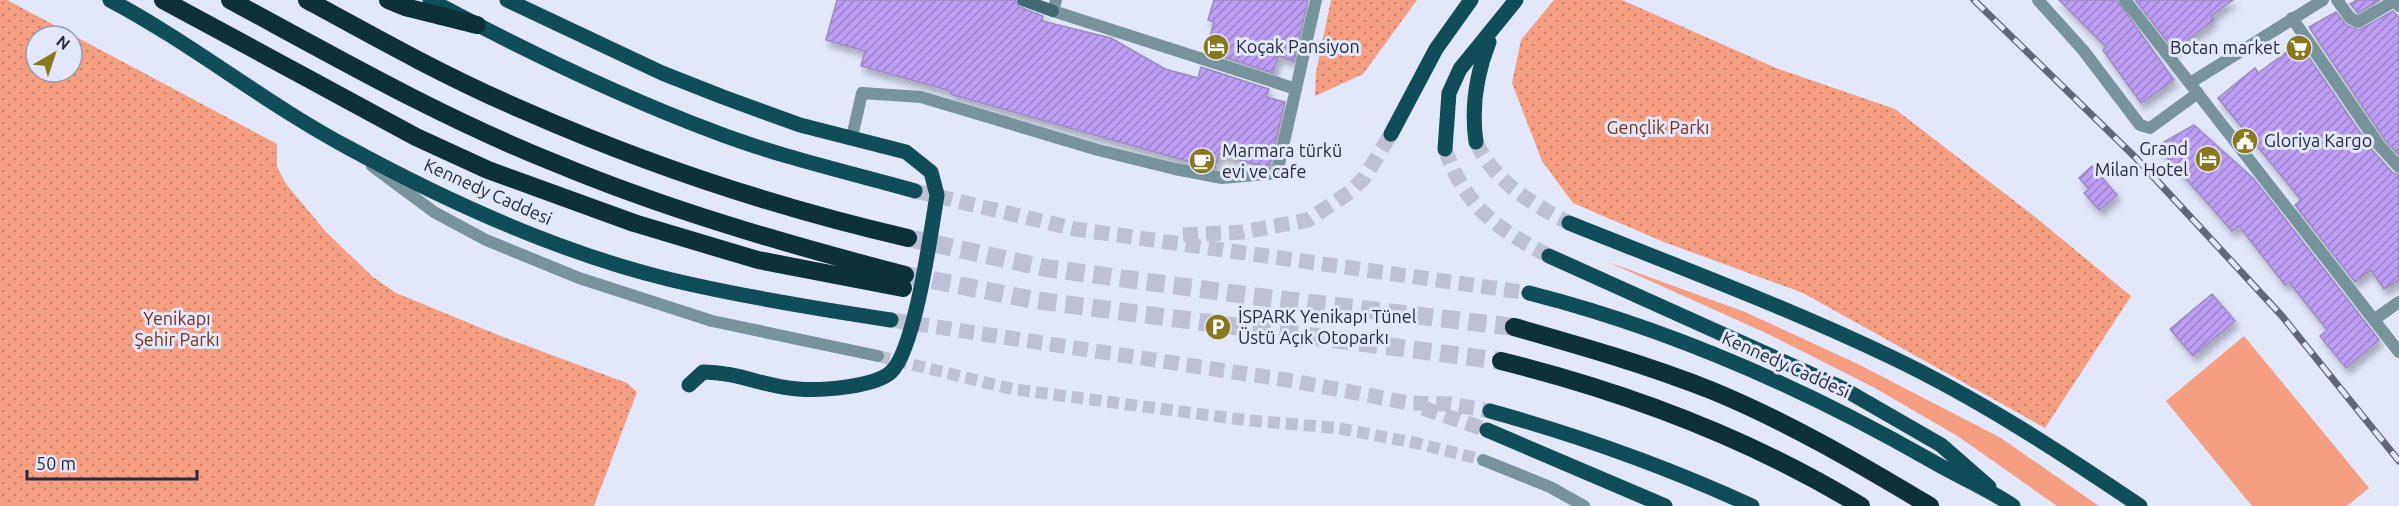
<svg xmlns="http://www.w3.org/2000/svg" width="2399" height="506" font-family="Ubuntu,sans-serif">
<defs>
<pattern id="park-dots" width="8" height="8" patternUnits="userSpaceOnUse" patternTransform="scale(1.5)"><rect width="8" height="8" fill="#f69e81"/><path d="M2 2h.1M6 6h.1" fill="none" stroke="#c7816b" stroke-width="1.8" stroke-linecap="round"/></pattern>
<pattern id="building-hatch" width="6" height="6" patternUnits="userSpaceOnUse" patternTransform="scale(1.5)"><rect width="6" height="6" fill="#bc9ff5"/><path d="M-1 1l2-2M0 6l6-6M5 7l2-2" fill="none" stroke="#9982c8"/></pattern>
<filter id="shadow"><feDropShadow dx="3.5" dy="6" stdDeviation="3" flood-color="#0004"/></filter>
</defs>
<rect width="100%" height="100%" fill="#e3e7fc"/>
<path fill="#f69e81" d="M1608,262L1745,312L1858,364L2001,438L2099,506H2057L1959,437L1875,388L1766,333Z
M2244,336L2369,488L2347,506H2252L2166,401Z"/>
<path fill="url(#park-dots)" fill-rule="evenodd" d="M0,0H7L277,144V167L286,184L326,232L373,277L396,293L503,337L627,383L637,392L594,506H0ZM36,36H72V72H36Z
M1331,0H1417L1363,74L1315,96L1316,72Z
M1554,0H1622L1776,68L1895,109L2034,216L2131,296L2045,428L1803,293L1664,242L1573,203L1542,161L1512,83L1521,40Z"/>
<path fill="url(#building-hatch)" stroke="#9b8bbd" stroke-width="1.5" filter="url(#shadow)" d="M837,0H1015L1020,7L1043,16L1042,21L1111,38L1165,69L1198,78L1201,67L1269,89L1266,97L1285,102L1270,165L1262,166L1219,154L1215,168L1208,167L950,94L951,91L861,66L865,51L826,40Z
M1214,0H1308L1294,61L1278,56L1273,73L1206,51L1214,22L1208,20Z
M2059,0H2117L2174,80L2141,103L2103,50L2106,47Z
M2135,0H2233L2211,16L2214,20L2174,50Z
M2357,0H2380L2358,13L2350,4Z
M2393,11L2399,17V155L2385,140L2309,27L2336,12L2346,25L2359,30Z
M2299,43L2372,150L2393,173L2399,175V280L2384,289L2371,270L2355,282L2295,205L2301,200L2218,98L2255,68L2258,73Z
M2194,125L2254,179L2379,340L2346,368L2320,336L2327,330L2289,282L2285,285L2239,226L2232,231L2157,146Z
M2092,166L2117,195L2099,210L2084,193L2089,189L2079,178Z
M2212,294L2235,321L2193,356L2170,329Z"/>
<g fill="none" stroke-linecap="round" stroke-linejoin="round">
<path stroke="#bec1d6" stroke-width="12" stroke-dasharray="12 6" stroke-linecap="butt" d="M878,356L1012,389L1245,420L1337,428L1416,443L1483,460"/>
<path stroke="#bec1d6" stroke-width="15" stroke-dasharray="15 8" stroke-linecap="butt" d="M1476,142C1495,182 1530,203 1569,223
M1445,149C1466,208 1496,228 1549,256
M915,191L1075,229L1529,293
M1183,235L1243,232L1308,220L1350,192L1364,178L1391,134
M891,320L1293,381L1409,403L1450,404L1490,411
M1423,408L1487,430"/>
<path stroke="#bec1d6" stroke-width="18" stroke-dasharray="18 9" stroke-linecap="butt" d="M908,238L1046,268L1252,296L1514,327
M906,275L1034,300L1501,361"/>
<path stroke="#77939b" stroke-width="12" d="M1056,0L1053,11L1296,89
M2038,0L2083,50L2140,125L2150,128L2198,93
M2125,0L2399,352
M2337,0L2350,18L2358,22L2396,0L2399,6
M2292,18L2379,145L2399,167
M2190,83L2323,0
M852,137L862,93L921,97L1098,150L1175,169L1222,178L1277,173L1316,0
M372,166L434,212L486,240L579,278L712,321L878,356
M2375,319L2399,302
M1483,460L1550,487L1584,506"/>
<path stroke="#406976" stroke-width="12" d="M1023,0L1053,11"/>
<path stroke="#114c5b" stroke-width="15" d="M110,0C193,44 266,104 349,148C450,203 560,253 672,280C744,297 818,309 891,320
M430,0C522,49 617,95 715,132C780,157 848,172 915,191
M507,0L662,73L723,97L800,125L906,152L931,172L937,195C931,232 915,350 891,372C875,387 820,391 798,389C765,387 738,372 703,372L689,385
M1391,134L1436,49L1471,0
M1476,142C1471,107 1476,75 1489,42
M1445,149L1449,93L1460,69L1516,0
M1569,223C1677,266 1786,307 1891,357C1979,399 2060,452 2140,506
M1549,256L1842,388L1941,445L1989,487
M1529,293C1671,329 1802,387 1930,460C1957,476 1987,488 2013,506
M1490,411C1580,436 1667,467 1752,506
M1487,430L1665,506"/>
<path stroke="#0c313b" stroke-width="18" d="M163,0L416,137L488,170L634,223L758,260L903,288
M230,0C337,58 442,118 555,163C668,210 786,244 905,275
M307,0C378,39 450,79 525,111C648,165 778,208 908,238
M388,0L405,7L477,25
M1514,327C1581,346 1648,365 1713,391C1788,422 1860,464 1930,506
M1501,361C1626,392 1751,439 1861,506"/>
<defs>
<path id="rail" d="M1974,0L2136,158L2282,316L2399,461"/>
</defs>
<use href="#rail" stroke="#63657a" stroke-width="7"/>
<use href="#rail" stroke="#e3e7fc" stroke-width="4.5" stroke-dasharray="14" stroke-linecap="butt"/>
</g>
<defs>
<symbol id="hotel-disc" viewBox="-11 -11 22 22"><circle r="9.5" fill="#88791d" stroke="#e3e7fc"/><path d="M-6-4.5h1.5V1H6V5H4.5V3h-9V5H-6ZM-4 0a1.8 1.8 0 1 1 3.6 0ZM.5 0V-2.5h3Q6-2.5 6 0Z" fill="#fff"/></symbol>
<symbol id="supermarket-disc" viewBox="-11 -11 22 22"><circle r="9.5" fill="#88791d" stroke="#e3e7fc"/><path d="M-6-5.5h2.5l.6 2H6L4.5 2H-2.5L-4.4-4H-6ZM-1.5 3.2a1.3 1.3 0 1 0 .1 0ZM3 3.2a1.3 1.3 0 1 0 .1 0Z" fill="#fff"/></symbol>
<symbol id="civic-disc" viewBox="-11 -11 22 22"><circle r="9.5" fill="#88791d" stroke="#e3e7fc"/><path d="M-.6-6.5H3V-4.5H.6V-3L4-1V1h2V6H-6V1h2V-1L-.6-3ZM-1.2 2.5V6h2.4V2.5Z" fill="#fff"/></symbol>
<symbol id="cafe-disc" viewBox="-11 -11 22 22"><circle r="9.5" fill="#88791d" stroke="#e3e7fc"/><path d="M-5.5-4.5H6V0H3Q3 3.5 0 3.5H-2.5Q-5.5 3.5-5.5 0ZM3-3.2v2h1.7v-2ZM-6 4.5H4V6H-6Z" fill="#fff"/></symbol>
<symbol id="parking-disc" viewBox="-11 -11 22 22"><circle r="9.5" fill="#88791d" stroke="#e3e7fc"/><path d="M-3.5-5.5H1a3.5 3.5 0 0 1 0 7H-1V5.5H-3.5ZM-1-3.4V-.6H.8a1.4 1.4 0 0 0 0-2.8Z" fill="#fff"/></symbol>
</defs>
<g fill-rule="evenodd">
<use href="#hotel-disc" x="1201" y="32" width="30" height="30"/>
<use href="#supermarket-disc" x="2284" y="33" width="30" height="30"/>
<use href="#civic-disc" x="2230" y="126" width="30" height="30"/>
<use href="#hotel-disc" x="2193" y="144" width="30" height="30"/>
<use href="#cafe-disc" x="1187" y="146" width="30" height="30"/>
<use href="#parking-disc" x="1203" y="312" width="30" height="30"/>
</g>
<g text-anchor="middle" stroke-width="6" stroke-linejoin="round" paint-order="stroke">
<g font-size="18" fill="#282a3e" stroke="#e3e7fc" text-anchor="start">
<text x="1236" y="53">Koçak Pansiyon</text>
<text x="2280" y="54" text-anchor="end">Botan market</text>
<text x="2264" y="147">Gloriya Kargo</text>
<text x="2188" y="155" text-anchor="end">Grand<tspan x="2188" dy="21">Milan Hotel</tspan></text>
<text x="1222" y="157">Marmara türkü<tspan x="1222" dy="21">evi ve cafe</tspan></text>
<text x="1238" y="323">İSPARK Yenikapı Tünel<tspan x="1238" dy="21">Üstü Açık Otoparkı</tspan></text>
</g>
<g font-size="18" fill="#7a2f14" stroke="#e3e7fc">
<text x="1658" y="134">Gençlik Parkı</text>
<text x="177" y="325">Yenikapı<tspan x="177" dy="21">Şehir Parkı</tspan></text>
</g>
<g font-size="18" fill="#282a3e" stroke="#e3e7fc">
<text transform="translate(488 192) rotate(24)" y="6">Kennedy Caddesi</text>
<text transform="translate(1786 365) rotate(24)" y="6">Kennedy Caddesi</text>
</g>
</g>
<g transform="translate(54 54) rotate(39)"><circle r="28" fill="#e3e7fc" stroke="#989bb0" stroke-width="1.5"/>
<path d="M0-4.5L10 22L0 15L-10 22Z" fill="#88791d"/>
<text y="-9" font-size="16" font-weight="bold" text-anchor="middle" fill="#282a3e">N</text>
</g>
<path d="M27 470v9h170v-9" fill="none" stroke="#282a3e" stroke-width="3"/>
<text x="36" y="470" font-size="18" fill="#282a3e" stroke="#e3e7fc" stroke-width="4.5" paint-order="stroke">50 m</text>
</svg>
